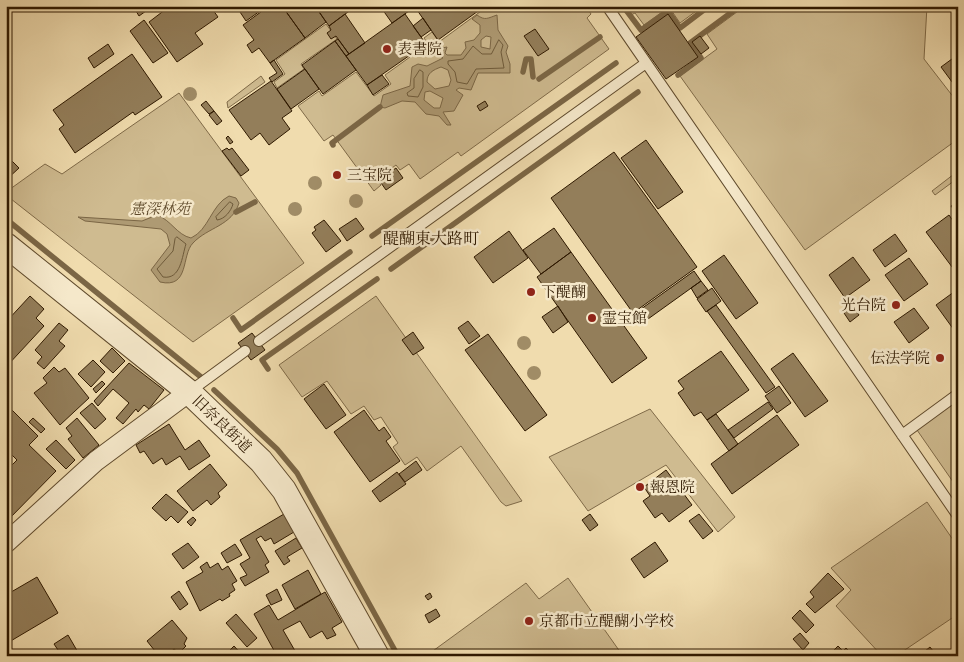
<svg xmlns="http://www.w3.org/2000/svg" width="964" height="662" font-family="'IM FELL French Canon','Noto Serif JP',serif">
<rect width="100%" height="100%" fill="#f0dcae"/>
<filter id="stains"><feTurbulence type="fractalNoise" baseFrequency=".004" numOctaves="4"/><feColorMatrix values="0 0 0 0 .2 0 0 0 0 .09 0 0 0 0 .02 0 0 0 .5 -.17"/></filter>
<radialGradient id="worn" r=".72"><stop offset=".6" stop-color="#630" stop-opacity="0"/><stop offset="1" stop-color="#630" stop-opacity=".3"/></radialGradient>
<path fill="#cfbb90" stroke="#7f6a48" d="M488,6H586L591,14L587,18L609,49L461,156L458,152L420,179L409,164L400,170L396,165L377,179L381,185L374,191L333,135L324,141L298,106L319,91L322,96L356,72L374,96L391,84L385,75L428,44L424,38L432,32L439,42Z
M625,6H703L680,23L669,7L644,25L635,13L631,15Z
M745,6H927L924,59L958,103V139L805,250L680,76L717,49L707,34Z
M326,24L337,39L301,64L304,69L277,88L274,82L285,74L276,60Z
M261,76L265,82L228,108L227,102Z
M179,93L304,263L193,342L6,195V192L45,164L62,174Z
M958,171V178L935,195L932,191Z
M376,296L522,501L506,506L501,502L461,446L427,471L417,457L405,465L393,447L398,443L381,417L374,420L364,406L351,414L327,381L302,397L279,365Z
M958,400V489L917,430Z
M650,409L735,517L718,532L666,465L588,511L549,457Z
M927,502L958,547V614L896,656H882L836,606L851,590L831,568Z
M568,578L623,656H426L526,583L539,599Z"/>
<path fill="#ae9a73" stroke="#7b6645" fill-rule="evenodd" d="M477,15C485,21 488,18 497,15L498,30L508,46L506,52L510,64V73H478L471,90L459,88L456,90L463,95L454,111L443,112L451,125H447L439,116L426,114L415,102L402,101L385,108L380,107L383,95L410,86L412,67L418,64L427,66L443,58L438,54L430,53L434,42L438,43L437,49L447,47L445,53L447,55H461L466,48L465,42L474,40L480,33V25L472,19ZM486,36L491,37L490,49L481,47V40ZM441,67L448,70L451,80L449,86L435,89L427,82C427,73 433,70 441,67ZM430,91L443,98L440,108H434L424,100L425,92Z
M229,196L236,198L239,203C232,226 208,227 193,243C181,255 190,289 160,282L151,270L170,245L167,234L161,229L85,221L78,217L142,221L157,215C171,220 177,235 191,238C209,230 211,205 229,196Z"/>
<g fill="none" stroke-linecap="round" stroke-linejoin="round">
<path stroke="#6e5a3a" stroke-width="1" d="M499,40L503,45L501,52L504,68L476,69L467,84L457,82L455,72L448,64V61L463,59L473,46L482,54H491Z
M420,70L423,72V87L418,97L408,96L407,93L414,88V79Z
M230,202L233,204C231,211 225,219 217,220L216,217Z
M177,237L186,244C182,256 181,280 163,277L157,269L173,251L175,239Z"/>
<path stroke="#7b6645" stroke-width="5.5" d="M623,6L641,30L668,11L680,28L709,6
M523,72L526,59H531L533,77
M678,75L701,58L690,43L740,6
M539,79L600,37
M333,145L332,143L380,107
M236,212L255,202
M6,219L201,377
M372,236L616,63
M391,269L638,92
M233,318L241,330L350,252
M268,369L262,360L377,279
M214,390L277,449L297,473L398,656"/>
</g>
<path fill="#937e5a" stroke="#2f1900" d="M133,6H153L139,16Z
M170,6H210L218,17L195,33L203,44L177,62L149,22Z
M236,6H267L246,21Z
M269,6H282L305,38L270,63L259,48L252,53L247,45L254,40L243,25Z
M282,6H315L326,22L305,38Z
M315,6H356L329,26Z
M380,6H416L392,23Z
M422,6H485L438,40L417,10Z
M345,14L365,43L349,54L336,36L331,39L327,33L331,30L329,26Z
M405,14L426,44L367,85L346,56Z
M668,14L698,57L666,79L636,37Z
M423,18L431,30L421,37L413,26Z
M144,20L168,53L153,63L130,31Z
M535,29L549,49L538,56L524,36Z
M700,36L709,48L701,54L692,42Z
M338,39L349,54L346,56L335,41Z
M335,41L356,70L323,94L302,65Z
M108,44L114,54L94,68L88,58Z
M132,54L162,97L135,115L133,112L75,153L59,129L64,125L53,110Z
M956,56L958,84L955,86L941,67Z
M274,60L283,74L272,82L269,78L277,73L270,63Z
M305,69L319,89L291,109L277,89Z
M382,75L389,84L373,95L367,85Z
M271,81L292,111L282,118L290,129L269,145L260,133L251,140L229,110Z
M206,101L214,111L209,114L201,105Z
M485,101L488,106L480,111L477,106Z
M214,111L222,121L217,125L209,115Z
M228,136L233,142L230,144L226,138Z
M646,140L683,192L658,209L621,158Z
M227,148L229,150L232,148L249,170L241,176L222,151Z
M614,152L697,267L633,313L551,198Z
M6,155L19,168L6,180Z
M396,168L403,178L386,190L379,180Z
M958,201V215L951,206Z
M949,215L958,228V275L926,232Z
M356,218L364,229L347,241L339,229Z
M324,220L341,241L326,252L312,233L316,230L314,227Z
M554,228L571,252L541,274L523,250Z
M509,231L528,258L493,283L474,257Z
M895,234L907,251L885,267L873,250Z
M571,252L647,358L612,383L537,277Z
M724,255L758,303L736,319L702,271Z
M853,257L870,280L845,298L829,275Z
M909,258L928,284L904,301L885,275Z
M694,271L701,281L648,319L641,309Z
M701,281L708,290L697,298L691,288Z
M712,288L721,301L706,312L697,299Z
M958,289V327L954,330L936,305Z
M30,296L44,309L36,318L44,326L6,367V322Z
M716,305L775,387L766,393L707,311Z
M558,306L568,322L553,333L542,317Z
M853,306L859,315L850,322L844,313Z
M914,308L929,328L909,343L894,322Z
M468,321L480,336L469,344L458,328Z
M59,323L68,330L59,341L65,346L44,369L37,363L42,357L35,350Z
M413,332L424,348L413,355L402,340Z
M252,333L265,350L251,360L238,343Z
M488,334L547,415L525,431L465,350Z
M112,348L125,361L113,373L100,361Z
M721,351L749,390L707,420L701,412L694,416L678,393L684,389L678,381Z
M793,353L828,401L805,417L771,369Z
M93,360L105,372L91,387L78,374Z
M129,363L164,390L149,409L144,405L138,412L136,409L123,424L116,418L129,403L113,389L98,406L94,401Z
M54,367L59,372L65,368L89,398L60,425L34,393L47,383L43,378Z
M102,381L105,384L96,393L93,389Z
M324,384L346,415L326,429L304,399Z
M779,386L791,403L777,413L765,396Z
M768,402L773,409L734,438L728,430Z
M92,403L106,419L95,429L80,413Z
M6,404L38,436L29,445L56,471L7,521L6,471L17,460L6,449Z
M364,410L379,431L384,427L391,437L386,441L400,461L370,482L334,432Z
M716,414L738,444L729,451L707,420Z
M777,415L799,445L732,494L711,464Z
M33,418L45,429L41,433L29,422Z
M77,418L99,445L83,458L68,439L72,436L66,428Z
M169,424L185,450L199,440L210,456L189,470L180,456L166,465L162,458L153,464L144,451L140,453L136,445Z
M56,440L75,460L66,469L46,449Z
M416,461L422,470L405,482L399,474Z
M210,464L227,485L218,493L220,497L211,505L207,500L193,511L177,491Z
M666,470L692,505L669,522L662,513L655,518L643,501L650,496L644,487Z
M397,472L406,484L380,502L372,491Z
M166,494L188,512L178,523L171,516L166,521L152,508Z
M284,514L294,532L274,544L271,538L265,541L261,536L256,539L269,562L265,565L269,572L245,586L240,578L247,575L240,564L250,558L240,540Z
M590,514L598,525L590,531L582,520Z
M699,514L713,531L703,539L689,521Z
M193,517L196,520L191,526L187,522Z
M296,538L302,548L287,557L290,561L284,565L275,551Z
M655,542L668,561L644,578L631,559Z
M188,543L199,557L183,569L172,554Z
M235,544L242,555L227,563L221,553Z
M207,562L210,568L218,563L222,570L228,566L237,581L232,584L235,590L229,594L230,596L222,601L220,599L200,611L186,582L203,572L200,567Z
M308,570L321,594L295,609L282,585Z
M828,573L844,589L815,613L806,604L814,597L810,592Z
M37,577L58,613L9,642L6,637V595Z
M277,589L282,600L271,605L266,595Z
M179,591L188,604L180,610L171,597Z
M325,592L342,622L332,628L336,635L327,639L322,631L310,638L300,621L283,630L298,656H277L254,614L269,605L278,620Z
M430,593L432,597L428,600L425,596Z
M436,609L440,616L429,623L425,615Z
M800,610L814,625L806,633L792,618Z
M236,614L257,638L247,647L226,623Z
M172,620L187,638L184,644L186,646L179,653L174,649L166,656H159L147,641Z
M800,633L809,643L803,650L793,639Z
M68,635L79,654L77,656H62L54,644Z
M234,646L243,656H224Z
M838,646L843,651L846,648L854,656H837L833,651Z
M930,647L937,656H919Z"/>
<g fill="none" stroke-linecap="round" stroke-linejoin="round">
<defs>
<path id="service" d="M607,6L958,516
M259,341L646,63
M189,392L245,351
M902,435L958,394"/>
<path id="minor" d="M6,543L96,461L189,392"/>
<path id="tertiary" d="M6,245L189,392L261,461L284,490L377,656"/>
</defs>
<use href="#service" stroke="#5f4a2c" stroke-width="12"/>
<use href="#minor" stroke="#5f4a2c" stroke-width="21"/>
<use href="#tertiary" stroke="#5f4a2c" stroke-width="26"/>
<use href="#service" stroke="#f5e8ca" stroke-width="10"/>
<use href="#minor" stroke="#f5e8ca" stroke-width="19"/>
<use href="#tertiary" stroke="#f5e8ca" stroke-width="24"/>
</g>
<g fill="#a08c66">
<circle cx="190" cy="94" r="7"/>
<circle cx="315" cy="183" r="7"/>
<circle cx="356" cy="201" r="7"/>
<circle cx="295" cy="209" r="7"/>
<circle cx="524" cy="343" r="7"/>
<circle cx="534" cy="373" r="7"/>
</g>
<g fill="#8f2418" stroke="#f5e8ca" stroke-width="2">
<circle cx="387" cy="49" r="5"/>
<circle cx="337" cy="175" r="5"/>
<circle cx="531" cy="292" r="5"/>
<circle cx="896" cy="305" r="5"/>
<circle cx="592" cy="318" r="5"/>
<circle cx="940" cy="358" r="5"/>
<circle cx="640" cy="487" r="5"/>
<circle cx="529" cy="621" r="5"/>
</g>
<g text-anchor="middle" stroke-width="5" stroke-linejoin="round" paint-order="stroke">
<g font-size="15" fill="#2f1900" stroke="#f5e8ca" text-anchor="start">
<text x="397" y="54">表書院</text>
<text x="347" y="180">三宝院</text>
<text x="541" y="297">下醍醐</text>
<text x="886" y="310" text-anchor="end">光台院</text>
<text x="602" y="323">霊宝館</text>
<text x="930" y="363" text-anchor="end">伝法学院</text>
<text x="650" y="492">報恩院</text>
<text x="539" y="626">京都市立醍醐小学校</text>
</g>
<g font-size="15" font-style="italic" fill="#5f4a2b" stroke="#f5e8ca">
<text x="160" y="214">憲深林苑</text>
</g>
<g font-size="15" fill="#2f1900" stroke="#f5e8ca">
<text transform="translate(222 424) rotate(44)" y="5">旧奈良街道</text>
</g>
<g font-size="16" fill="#2f1900" stroke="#f5e8ca">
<text x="431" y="244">醍醐東大路町</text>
</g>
</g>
<rect width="964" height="662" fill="none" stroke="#f0dcae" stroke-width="25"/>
<rect x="8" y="8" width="949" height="647" fill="none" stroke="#2f1900" stroke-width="2.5"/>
<rect x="12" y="12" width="939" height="637" fill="none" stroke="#2f1900"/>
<rect width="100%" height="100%" filter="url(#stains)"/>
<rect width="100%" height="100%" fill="url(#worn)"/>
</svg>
